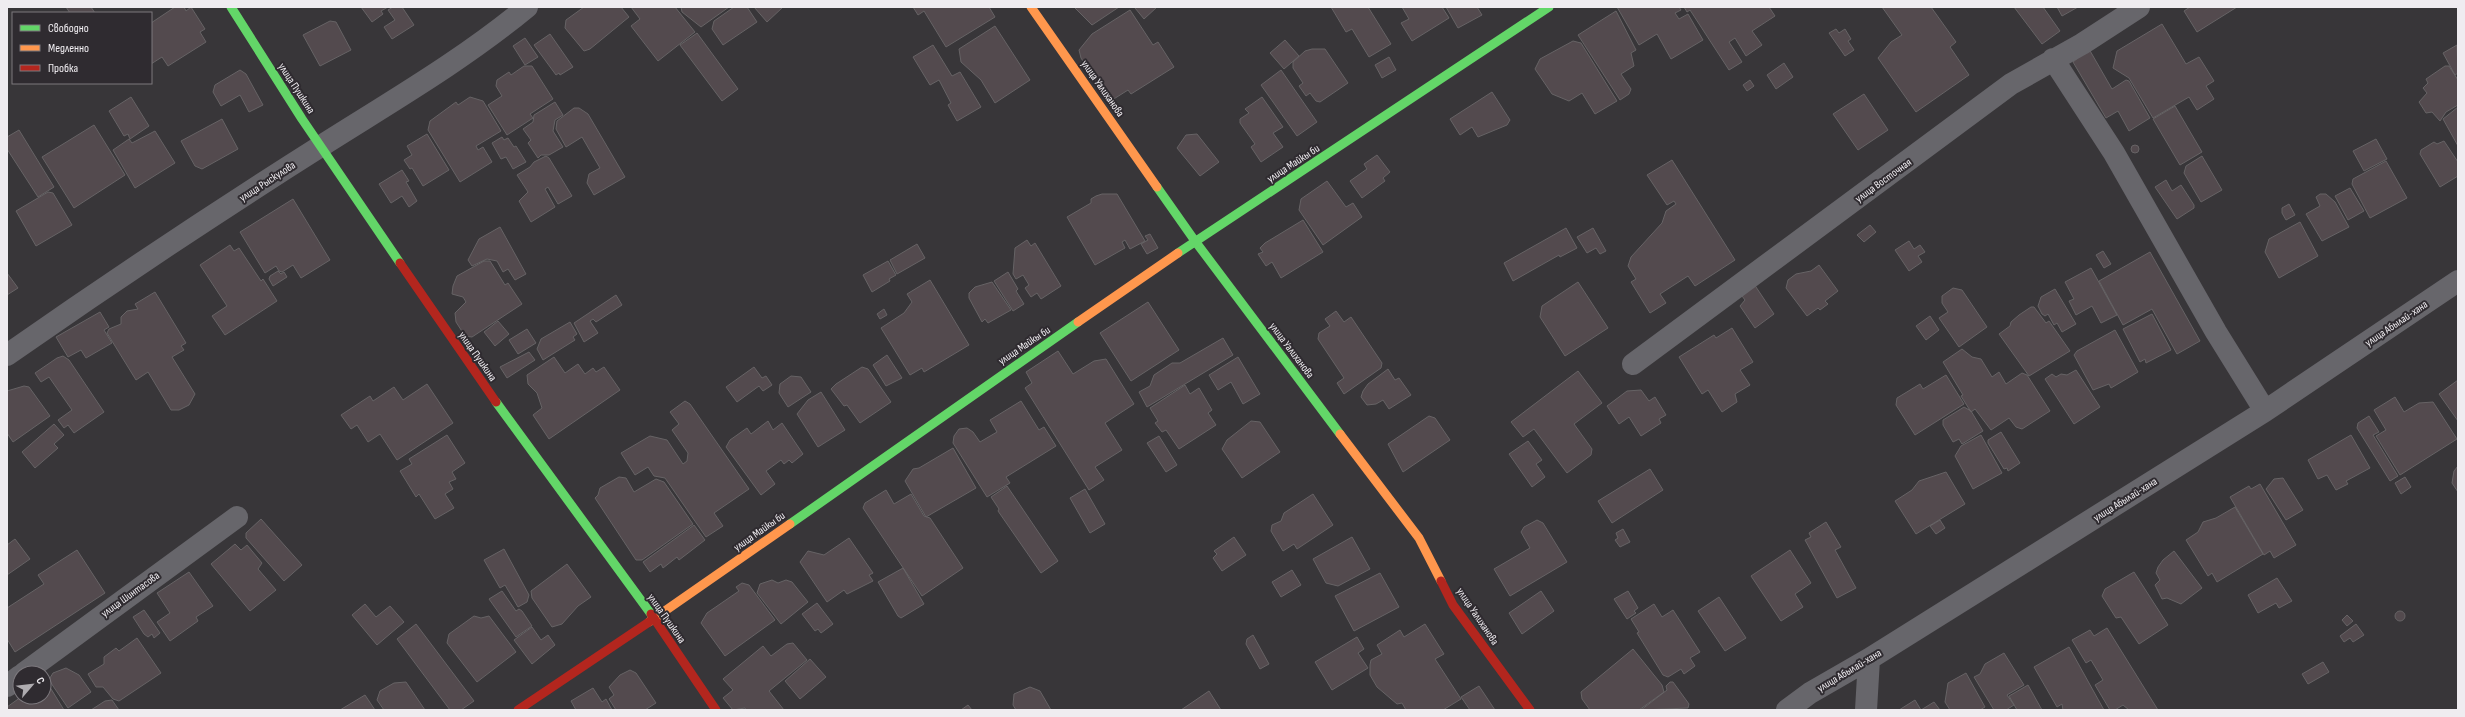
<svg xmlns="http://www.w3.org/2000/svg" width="2465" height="717" font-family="'Sofia Sans Condensed',sans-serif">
<rect width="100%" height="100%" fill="#383639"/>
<path fill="#534a4e" stroke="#666365" d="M66,7H91L95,13H70Z
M175,7H184L186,11L191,7L205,29L200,32L206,42L168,66L162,57L151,64V23Z
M361,7H388L381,11L383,14L372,22Z
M393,7H402L414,25L392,39L384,27L395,20L388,10Z
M584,7H621L629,17L590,49L584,51L565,28L566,20Z
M631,7H675L695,32L658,61L631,26L640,19Z
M681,7H729L701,27L682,12Z
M734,7H747L757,22L723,45L712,29L714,21Z
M754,7H783L767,22Z
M913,7H989L995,17L946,47L924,11L918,15Z
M1074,7H1119L1092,25Z
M1136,7H1157L1144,19L1135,8Z
M1331,7H1368L1391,44L1369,57L1352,29L1346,32Z
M1402,7H1442L1449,18L1412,41L1401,23L1409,19Z
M1446,7H1477L1482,15L1458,28Z
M1617,7H1679L1681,10L1675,13L1679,19L1688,14L1703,40L1671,59L1657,34L1639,45Z
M1684,7H1769L1775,16L1752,31L1762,45L1746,56L1735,38L1729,42L1742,62L1729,70L1690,10L1687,12Z
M1882,7H1931L1956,42L1950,47L1969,75L1916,112L1878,58L1891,42L1902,35Z
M2014,7H2043L2060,31L2042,44Z
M2057,7H2078L2062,16Z
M2190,7H2237L2197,32L2184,11Z
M1130,10L1153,45L1158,42L1174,67L1131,94L1128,90L1109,102L1081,58L1079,50L1092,34Z
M1616,11L1636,50L1631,53L1634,66L1621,74L1631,89L1629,94L1620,100L1578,35Z
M330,21L336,22L351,50L320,66L303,35Z
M2162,24L2186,64L2199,57L2214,81L2206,86L2214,99L2197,110L2189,97L2153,118L2129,78L2113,68L2117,51Z
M995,26L1030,80L995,103L981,80L961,62L959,49Z
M1836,29L1839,33L1845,29L1851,39L1848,41L1854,50L1845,56L1829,33Z
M697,33L738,89L722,101L680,45Z
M550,34L573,67L560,75L559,73L556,75L534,45Z
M525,38L538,57L525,65L513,46Z
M1285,40L1299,56L1284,69L1270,53Z
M1573,41L1581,43L1617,101L1595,114L1582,93L1569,101L1552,94L1535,69L1540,59Z
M933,45L952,76L960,72L981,107L957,121L948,105L951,103L939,80L930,85L913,57Z
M2457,45L2458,73L2455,75L2443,53Z
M1312,49H1325L1348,83L1320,102L1316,101L1310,93L1306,96L1299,86L1303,83L1293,68V62L1305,51Z
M2089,49L2112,89L2126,80L2129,81L2150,118L2129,131L2118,111L2106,118L2073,62Z
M1389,57L1396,70L1382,78L1375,65Z
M1784,63L1793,77L1776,89L1767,75Z
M524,66H532L553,99L530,114L533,118L507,135L488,105L502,96L496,86L497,80L509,72L511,75Z
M2445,66H2449L2458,80V105L2446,112L2440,121L2432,112L2426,113L2419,102L2427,93L2423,88L2428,83L2426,79Z
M240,70L246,74L263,105L249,112L240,95L221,106L213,92L215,85Z
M1281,70L1317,122L1297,136L1261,85Z
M1750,80L1754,86L1747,91L1743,85Z
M1492,92L1510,120L1507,125L1478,137L1472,127L1460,135L1450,119Z
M1864,94L1888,130L1858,150L1833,114Z
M131,97L149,126L130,139L128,134L124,136L109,111Z
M470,97L483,101L501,131L476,146L478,150L483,147L492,162L460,182L428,130L430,121L456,102L458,105Z
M1262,97L1283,127L1273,133L1283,147L1261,162L1251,147L1255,144L1240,123V119L1249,113L1245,109Z
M555,102L563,115L555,120L553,131L563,147L549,155H541L538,158L528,143L531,140L523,129L533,122L534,115Z
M2175,106L2202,152L2180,165L2153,119Z
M2458,107V146L2443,119Z
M574,108H579L588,114L625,177L594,195L587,183L589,174L600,168L582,137L566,147L556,129L557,121Z
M222,119L238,149L202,169L195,166L181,141Z
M94,125L125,175L74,208L42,157Z
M19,130L54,187L38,197L7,149V137Z
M155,131L175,163L135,188L113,150L129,139L132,143Z
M427,134L449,170L423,186L412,168L410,169L404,160L412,155L407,146Z
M1197,134L1219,162L1200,176L1177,148L1186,135Z
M502,137L504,140L508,138L514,147L516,146L526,162L513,169L506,157L501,159L492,143Z
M2376,139L2387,159L2364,171L2353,151Z
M2444,141L2458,162V176L2440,187L2420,154L2421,150L2434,142L2437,144Z
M2131 149a4 4 0 1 1 8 0a4 4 0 1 1-8 0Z
M1377,155L1390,172L1383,178L1385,181L1362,198L1350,181L1367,169L1364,164Z
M546,156L549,158L572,196L558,204L548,187L545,189L555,207L531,222L519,201L528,192L517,175L530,167L534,162Z
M2202,156L2222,190L2201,202L2184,173L2186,166Z
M1672,160L1735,260L1695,286L1688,276L1660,294L1666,303L1650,313L1631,282L1636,279L1628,266L1631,257L1662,223L1666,211L1676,204L1674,201L1667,205L1647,175Z
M2386,161L2407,198L2370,218L2352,184L2353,179Z
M402,170L409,181L406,182L417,201L409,207L402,196L391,203L379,184Z
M2166,180L2172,191L2181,185L2194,205V208L2177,219L2155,187Z
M1327,181L1346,207L1353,203L1362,217L1323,245L1299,210L1301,199Z
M2350,188L2364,211L2348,220L2335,196Z
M48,192L53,193L72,225L36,246L16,211Z
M1102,194H1117L1145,241L1130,249L1125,240L1122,242L1125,248L1095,265L1067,217L1091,203V199L1096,196Z
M2320,194H2326L2335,202L2349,227L2322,241L2306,214L2320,206L2316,197Z
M293,199L330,260L301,278L293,265L282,272L279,271L276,266L265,273L240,232Z
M2289,204L2295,215L2286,220L2282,213V208Z
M1303,220L1323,252L1281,278L1272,262L1266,266L1258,254L1263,252L1260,248L1265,243Z
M2300,222L2318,256L2279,278L2265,252L2269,239Z
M1870,225L1876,232L1864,242L1857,235Z
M500,227L526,274L515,280L508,269L503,272L497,261L487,259L472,266L468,260L479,239Z
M1566,228L1577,248L1560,257L1559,255L1513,281L1504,263Z
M1593,228L1606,251L1600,254L1596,248L1587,253L1577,237Z
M1150,234L1158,248L1147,254L1141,244L1148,240L1145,236Z
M1027,240L1031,246L1035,243L1061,286L1041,299L1037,293L1031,297L1025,288L1029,285L1023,275L1016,279L1013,274L1015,248Z
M1909,241L1914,249L1920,245L1925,252L1918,256L1922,262L1909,271L1895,250Z
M917,244L925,258L897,274L890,260Z
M230,245L234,251L239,248L261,281L263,279L277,301L225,335L212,316L227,306L200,265Z
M2103,251L2111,264L2104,268L2096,255Z
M2150,252L2200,341L2177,354L2152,309L2123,325L2099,281Z
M484,261H490L505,285L508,283L522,304L472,337L465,336L456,322L455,313L466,302L463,297L452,294L453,286L457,276Z
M888,261L896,275L889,279L890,281L872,292L863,275Z
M1819,265L1838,291L1825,301L1828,304L1820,310L1818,308L1807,316L1786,288L1788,280L1796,274L1811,271Z
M2091,268L2117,315L2101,323L2092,306L2076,315L2069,301L2074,299L2065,282Z
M278,271L281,274L284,272L287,277L273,286L269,279L270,276Z
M1008,272L1018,289L1016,291L1024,304L1013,311L994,281Z
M7,273L18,288L7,295Z
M930,280L969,345L924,372L922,368L910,375L881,328L904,313L912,302L907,294Z
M992,282L1011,310L988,323L985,319L982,322L969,298V293L975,287Z
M1578,282L1608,328L1565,356L1540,317L1542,306Z
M1754,284L1774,314L1755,328L1740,306L1745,300L1742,296Z
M1953,288L1962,290L1987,327L1959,347L1939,318L1948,312L1942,303V296Z
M2055,289L2076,324L2062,332L2057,323L2054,325L2048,314L2045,316L2042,314L2038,306L2041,297Z
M155,292L186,343L181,346L184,350L172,357L195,394L189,405L179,410H171L148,372L136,380L107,333L109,329L121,324V317L127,311L138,309L135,304Z
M616,295L622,305L596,322L593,319L590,321L598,333L584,342L574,323Z
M1148,302L1179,350L1131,381L1100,333Z
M2031,307H2034L2046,323L2049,321L2070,351L2029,376L1999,334L2010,326L2011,322L2019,315Z
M884,309L887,315L880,319L877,314Z
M1336,311L1344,322L1351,317L1382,363L1381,368L1344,394L1337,383L1344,378L1318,339L1319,333L1330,326L1325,319Z
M100,312L109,327L104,330L112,343L86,358L81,350L68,357L56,337Z
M2152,314L2171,350L2146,363L2145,359L2140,362L2123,329Z
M1930,316L1939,330L1926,340L1916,326Z
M498,321L509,334L495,346L484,332Z
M570,322L577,334L573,337L575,340L543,360L537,349L541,339Z
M1732,328L1753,362L1740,370L1750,385L1735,394L1737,402L1722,412L1708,390L1702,394L1679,357L1714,335L1716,338Z
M527,329L536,343L518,354L509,340Z
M2115,330L2138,372L2111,388L2109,384L2093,390L2074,355L2077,351Z
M1223,338L1233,355L1147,407L1139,392L1150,386L1154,375L1172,363H1180Z
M1962,349L1972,357L1981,359L1992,377L1999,372L2006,384L2022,373L2027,375L2050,411L2022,429L2016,427L2009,418L1991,430L1975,409L1971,412L1961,396L1963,395L1943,362Z
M1058,351L1073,374L1094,361L1106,359L1134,404L1105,423L1122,450L1095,467L1104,480L1089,490L1025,388L1032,383L1026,372Z
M529,352L535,360L507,378L500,367Z
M887,355L902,378L886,386L873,365Z
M63,356L69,360L104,412L74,433L68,425L64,428L58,420L72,410L49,377L41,382L35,373L57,358Z
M554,357L565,373L578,364L585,374L593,368L596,372L604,367L620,390L549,439L533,415L542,408L537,393L528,384L527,375Z
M1238,357L1260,394L1243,404L1231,382L1218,390L1209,375Z
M754,367L762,378L766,376L772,385L763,391L759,386L737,402L726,387Z
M862,367L868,369L891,402L860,423L847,405L844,406L831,389L836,384Z
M1388,369L1395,380L1399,378L1411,395L1389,409L1383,400L1376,404L1367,405L1361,397L1363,391L1368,384Z
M2076,370L2100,407L2074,424L2045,379L2052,374L2056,377L2061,374L2067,375Z
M1578,371L1602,403L1574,424L1592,449L1591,455L1567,473L1534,429L1523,437L1511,422Z
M1946,375L1964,404L1915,435L1896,405L1897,398L1920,384L1923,389Z
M791,376L801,377L811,392L788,407L779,393L780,384Z
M2458,380V421L2439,394Z
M427,384L453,423L397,460L380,434L368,442L357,425L351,429L341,415L370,396L373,401L394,387L403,400Z
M1185,385L1190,394L1199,388L1212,410L1208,413L1216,425L1179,449L1166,430L1162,432L1155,423L1158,421L1150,408Z
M24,386L29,387L50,416L13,442L7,433V391Z
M1641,390L1649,401L1655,397L1666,415L1659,419L1661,423L1641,436L1629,417L1619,424L1607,406L1627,391Z
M821,392L845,430L818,447L797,414L808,400Z
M2395,397L2404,412L2419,403L2433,402L2457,439L2400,475L2376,436L2386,430L2374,410Z
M685,401L690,404L749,489L714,513L723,526L706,537L665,478L654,476L648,467L635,475L621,453L650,436L667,440L683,464L687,461L688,453L672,430L679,424L670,412Z
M1021,401L1039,430L1044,427L1056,446L1006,477L1010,483L987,497L953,443L954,436L959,429L967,428L973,432L980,442L997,432L990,420Z
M1964,407L1971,411L1983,431L1962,444L1959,439L1953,442L1943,425V420Z
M1429,416L1435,418L1450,440L1403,472L1388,444Z
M2369,416L2379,432L2373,435L2398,476L2390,481L2357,428L2358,423Z
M768,421L773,430L782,423L803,454L792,463L789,460L784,464L781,460L766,471L775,484L761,495L726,447L730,440L747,428L751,434Z
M1251,421L1260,422L1280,452L1242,478L1222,449L1227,440Z
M54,424L64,435L54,444L58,448L35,468L22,452Z
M2001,432L2020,463L2008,471L2007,468L2004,469L1988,443V440Z
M447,435L465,463L452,472L456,479L449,482L453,489L445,494L454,508L435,519L419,494L416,497L400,471L412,464L409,459Z
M1981,435L2002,473L1973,489L1955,456L1961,446Z
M2351,435L2370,468L2346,481L2348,484L2336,490L2327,475L2318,479L2308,460Z
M1159,436L1177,465L1166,472L1147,443Z
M1528,441L1542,460L1536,464L1545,477L1532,487L1509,454Z
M953,448L976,488L926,517L905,481L913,469L919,468Z
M2458,466V492L2452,483L2454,471Z
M1650,469L1663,490L1612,523L1598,501Z
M1946,472L1965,504L1916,534L1895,501L1912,490L1919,481Z
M619,477L626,478L634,492L656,479L664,482L693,524L642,560H636L595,498L598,495L600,488Z
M2405,477L2411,487L2401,494L2395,483Z
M2283,478L2303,510L2286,520L2266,489L2274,479Z
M2260,484L2296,545L2274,558L2270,551L2264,555L2230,497L2249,486L2251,489Z
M1007,486L1058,561L1041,573L998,511L999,509L991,497Z
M1085,489L1105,524L1090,533L1070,498Z
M886,490L894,504L911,494L924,516L930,518L963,568L922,596L863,508L865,503Z
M1313,494L1333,525L1297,549L1294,544L1283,551L1271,531L1272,525L1281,521L1284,513Z
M2235,507L2263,554L2217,582L2212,573L2208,576L2186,540L2198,532L2203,522L2216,518Z
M261,519L302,565L284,581L246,538V533Z
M1537,520L1543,523L1567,562L1510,596L1494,569L1530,548L1521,532L1524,527Z
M1940,520L1945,528L1936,534L1930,526Z
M1826,522L1841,547L1835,550L1856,588L1837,598L1805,540L1811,537L1809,533Z
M694,525L705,540L679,560L677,557L663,568L661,564L650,572L643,562Z
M1623,529L1630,542L1620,547L1615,540L1618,538L1616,533Z
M1234,537L1246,555L1222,571L1213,558L1217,554L1214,551Z
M1352,537L1370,569L1338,586L1326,583L1313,559Z
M849,538L873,573L869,575L873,581L847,594L844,590L827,602L800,562L808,551L824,555Z
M15,539L30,559L7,575V545Z
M235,544L241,550L247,545L262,563L258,569L276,590L250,611L211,564Z
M504,549L529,595L527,602L518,607L505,585L500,588L484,560Z
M77,550L105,593L15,652L7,639V608L44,584L38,575Z
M1790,550L1811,583L1795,594L1803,607L1781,621L1751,576Z
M2174,551L2202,588L2181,604L2167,598L2162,599L2155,585L2160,580L2156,573L2158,567L2163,560Z
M567,564L591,597L578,606L562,624L552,627L532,598L531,591Z
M903,568L924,604L901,618L898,616L878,582Z
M1292,570L1301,585L1281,597L1272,582Z
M189,572L213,606L196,617L198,621L170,641L157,622L170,613L157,593Z
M2134,572L2168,625L2139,644L2121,617L2116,618L2102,596L2105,589Z
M1380,573L1399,607L1354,631L1335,596Z
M2277,578L2292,601L2279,608L2276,603L2258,613L2248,595Z
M772,580L778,583L786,580L792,582L808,602L781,624L757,593L760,584Z
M742,583L749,585L775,620L725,656L701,623L707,613L739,591L736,587Z
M502,591L516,611L519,609L522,611L532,626L516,637L489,599Z
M1541,591L1554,611L1522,634L1509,613Z
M1628,591L1638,608L1634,611L1636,613L1627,619L1614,599Z
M1719,597L1746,638L1725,651L1698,611Z
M817,603L833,624L821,633L818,629L815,631L802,614Z
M365,604L376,617L390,606L404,622L377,645L352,615Z
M1654,604L1662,617L1673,610L1700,652L1690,658L1695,666L1684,674L1681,669L1668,677L1663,675L1637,633L1639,632L1631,619Z
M144,610L160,633L154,638L152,634L148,637L144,634L133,617Z
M2395 616a5 5 0 1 1 10 0a5 5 0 1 1-10 0Z
M2347,615L2353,621L2347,626L2342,620Z
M474,616L481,618L489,616L516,652L477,682L447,643L449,634Z
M416,624L474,701L461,710H450L397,639Z
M1425,624L1444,654L1435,659L1461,699L1443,710H1406L1402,703L1397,704L1377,687L1370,675V665L1371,660L1382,654L1377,645L1400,630L1404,637Z
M2356,624L2364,635L2353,642L2350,638L2344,642L2340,636Z
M532,627L541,640L548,635L555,645L532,664L514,640Z
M2107,628L2158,710H2129L2123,705L2115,710H2110L2095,685L2103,680L2091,660L2086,663L2072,640L2090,630L2094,636Z
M1253,635L1269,664L1260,669L1246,644L1247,639Z
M1357,637L1364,649L1358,653L1368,668L1332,690L1315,662Z
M137,638L161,673L119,701L113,699L103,687H96L88,674L104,664V657L116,648L119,651Z
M793,643L807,660L769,691L784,710H746L745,708L733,710L723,698L733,690L723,679L763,646L771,656L787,644Z
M2069,647L2104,710H2063L2062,704L2057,707L2034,667Z
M1633,649L1662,685L1664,692L1639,710H1590L1582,699L1581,692Z
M2004,653L2024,685L2007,695L2014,705L2006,710H1994L1974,677L1980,674L1985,664Z
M810,659L826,677L800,699L785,681Z
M2323,662L2329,672L2308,684L2302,674Z
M66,668L79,675L91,692L68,708L51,683L50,678L53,673Z
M630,670L636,673L656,703L645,710H616L609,699L614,695L609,687L620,675Z
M1966,673L1985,707L1980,710H1950L1945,702L1948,683Z
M406,682L425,710H384L377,700L380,691L394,683Z
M1670,682H1673L1689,704L1688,708L1641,710L1667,690L1666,686Z
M44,683L48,684L64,710H7V707L21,697H44Z
M2028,685L2042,710H2017L2009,696Z
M1479,686L1495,710H1470L1461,697Z
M1030,687L1040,691L1051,710H1016L1013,705L1014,694Z
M593,688L602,702L606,699L612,710H576L571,701Z
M1209,691L1221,710H1181Z
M365,695L375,710H340Z
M112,700L119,710H91L105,701Z
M1915,700L1921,710H1899Z
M1934,702L1940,710H1921Z
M968,705L972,710H961Z"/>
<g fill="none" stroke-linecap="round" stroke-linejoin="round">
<path stroke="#67666b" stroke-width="22" d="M2053,59L2114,153L2216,332L2265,411
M7,355C110,283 215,213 321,146C392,101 463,60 527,7
M1633,364L2011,84L2082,44L2139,7
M24,673L237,517
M7,686L20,676
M1787,710L1810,693L1869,659L2265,411L2458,281
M1866,710L1869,659"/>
<path stroke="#63d668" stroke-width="9" d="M231,7L302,119L400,263
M1157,187L1195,241L1340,434
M1178,253L1549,7
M496,402L651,614
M790,524L1078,322"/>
<path stroke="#ff974d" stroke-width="9" d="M1031,7L1157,187
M1078,322L1178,253
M1340,434L1419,538L1441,581
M649,622L790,524"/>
<path stroke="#b3261e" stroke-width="9" d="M400,263L496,402
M1441,581L1453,605L1530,710
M651,614L716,710
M518,710L649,622"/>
</g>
<g text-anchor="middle" stroke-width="4" stroke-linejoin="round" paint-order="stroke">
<g font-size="11" fill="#efecf0" stroke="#2f2b30">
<text transform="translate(297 88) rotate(57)" y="4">улица Пушкина</text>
<text transform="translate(1103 88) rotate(55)" y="4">улица Уалиханова</text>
<text transform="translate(1293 163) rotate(-33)" y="4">улица Майкы би</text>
<text transform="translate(1883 180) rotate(-36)" y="4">улица Восточная</text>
<text transform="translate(267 181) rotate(-33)" y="4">улица Рыскулова</text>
<text transform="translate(2396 323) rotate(-34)" y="4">улица Абылай-хана</text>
<text transform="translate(1024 345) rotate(-34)" y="4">улица Майкы би</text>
<text transform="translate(1292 350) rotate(53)" y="4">улица Уалиханова</text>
<text transform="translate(478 356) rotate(55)" y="4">улица Пушкина</text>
<text transform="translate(2125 499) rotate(-32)" y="4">улица Абылай-хана</text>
<text transform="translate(759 531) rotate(-35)" y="4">улица Майкы би</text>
<text transform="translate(130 594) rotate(-36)" y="4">улица Шинтасова</text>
<text transform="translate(1478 616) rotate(56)" y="4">улица Уалиханова</text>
<text transform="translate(667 618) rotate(55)" y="4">улица Пушкина</text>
<text transform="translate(1849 670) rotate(-31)" y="4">улица Абылай-хана</text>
</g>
</g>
<rect width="2465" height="717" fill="none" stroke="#efecf0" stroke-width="16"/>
<rect x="12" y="12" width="140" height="72" fill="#2f2b30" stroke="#7c787d"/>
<rect x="20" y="25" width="20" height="6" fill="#63d668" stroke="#7c787d"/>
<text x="48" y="32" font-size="12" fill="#efecf0">Свободно</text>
<rect x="20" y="45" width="20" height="6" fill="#ff974d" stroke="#7c787d"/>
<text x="48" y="52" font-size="12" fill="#efecf0">Медленно</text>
<rect x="20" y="65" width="20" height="6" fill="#b3261e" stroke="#7c787d"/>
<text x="48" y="72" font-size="12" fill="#efecf0">Пробка</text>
<g transform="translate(32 685) rotate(62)"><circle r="19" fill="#2f2b30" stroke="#7c787d"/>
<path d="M0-3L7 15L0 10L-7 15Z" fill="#afacb0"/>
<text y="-6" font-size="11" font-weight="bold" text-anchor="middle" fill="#efecf0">С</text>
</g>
</svg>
